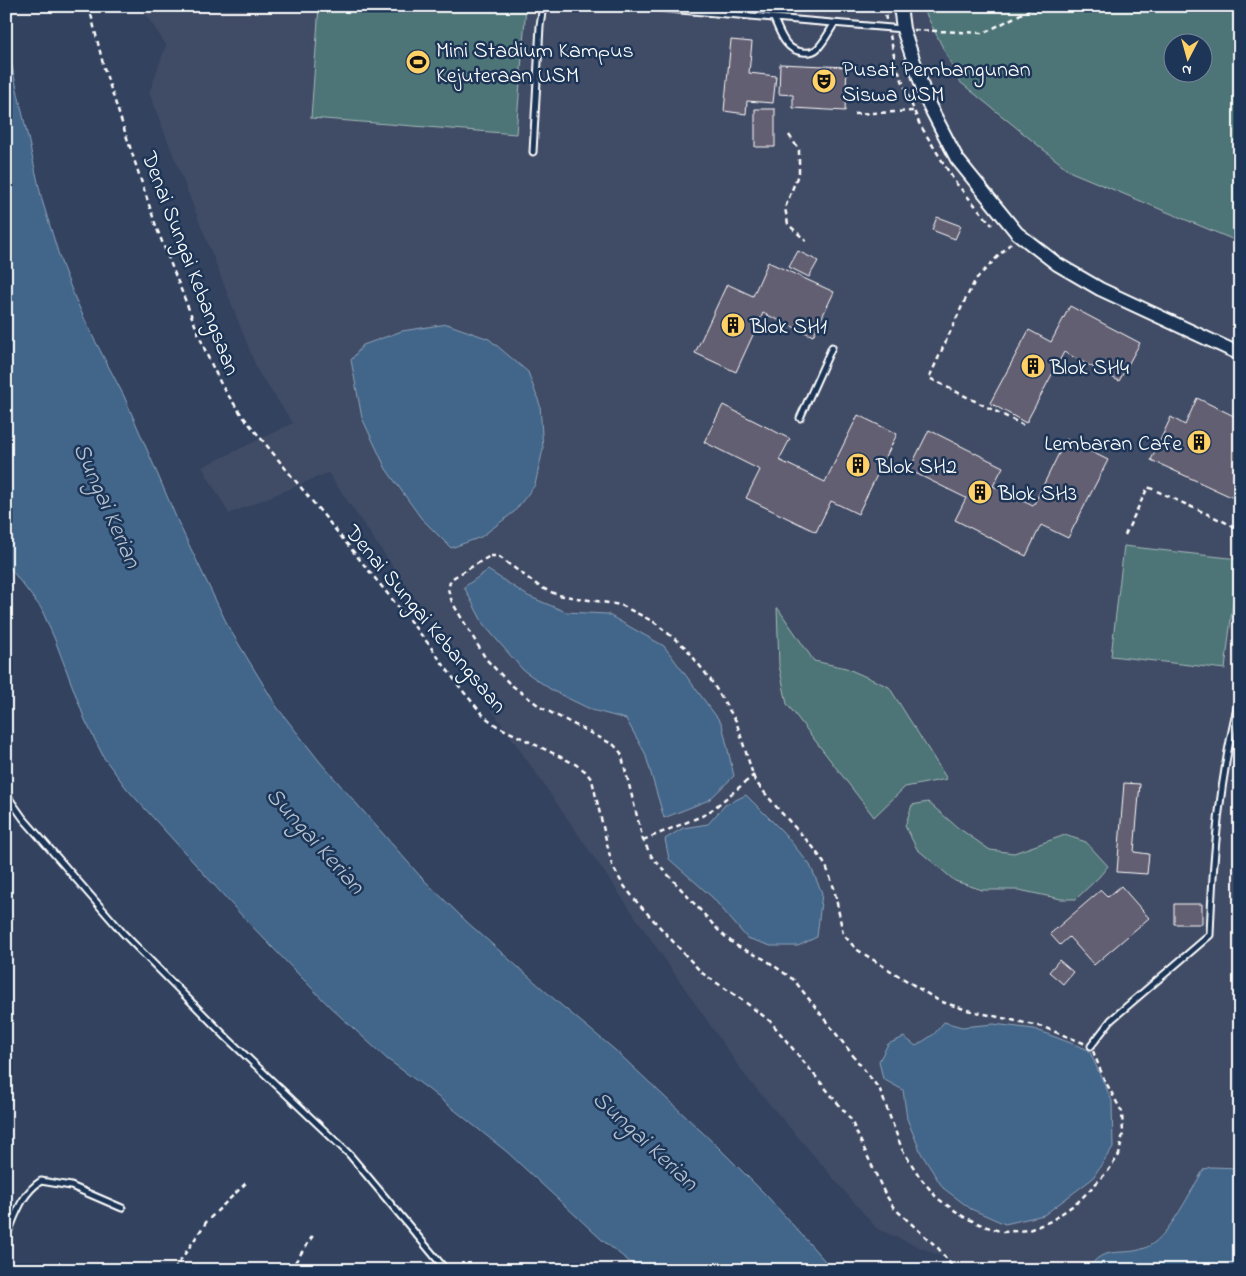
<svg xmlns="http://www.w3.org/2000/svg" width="1246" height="1276" font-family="'Indie Flower',sans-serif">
<rect width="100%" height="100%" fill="#32425f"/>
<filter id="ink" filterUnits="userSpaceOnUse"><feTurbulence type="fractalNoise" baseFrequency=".02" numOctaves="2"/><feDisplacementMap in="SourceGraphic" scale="10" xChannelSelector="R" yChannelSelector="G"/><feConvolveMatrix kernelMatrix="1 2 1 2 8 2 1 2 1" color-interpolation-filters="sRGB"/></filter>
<g filter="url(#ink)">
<path fill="#414b65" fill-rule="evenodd" d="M140,6H1240V1270H973L877,1229L746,1077L328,473L229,514L202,467L293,423L258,372L149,93L166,45ZM1174,42H1204V72H1174Z"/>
<path fill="#4e7477" stroke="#a6babb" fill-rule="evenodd" d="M319,6H526L516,134L311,118Z
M922,6H1229L1240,12L1239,242L1071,172L960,82ZM1204,42V72H1174V42Z
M1124,546L1238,559L1225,669L1111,656Z
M777,607L814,661L846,668L889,687L947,779L905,787L874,817L787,704L779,665Z
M928,802L957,827L990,850L1014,853L1065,835L1086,842L1108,866L1099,877L1076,899H1061L1019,890H982L955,881L917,849L905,826L912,805Z"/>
<path fill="#43668a" stroke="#8ea3b9" d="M6,40L42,200L62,265L75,298L91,333L124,396L179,524L229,628L277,707L320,762L421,877L467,922L561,1005L615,1050L719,1148L767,1196L833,1270H640L602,1240L507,1152L428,1089L387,1059L330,1007L244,918L127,789L104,758L85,720L55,640L41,608L6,563Z
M447,324L489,339L528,372L540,405L543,449L535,485L514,512L481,537L451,548L421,518L386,469L362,418L351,360L363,345L402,331Z
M488,570L528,596L566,612L607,614L664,646L722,724L734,776L709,800L664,818L645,753L626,719L592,710L553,691L523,670L484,625L464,587Z
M746,795L783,832L810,865L822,893L817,937L798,946H771L747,938L712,897L669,859L665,839L683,828L708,824L725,805Z
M944,1022L962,1027L994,1024L1034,1029L1089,1050L1112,1101L1113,1147L1092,1179L1044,1215L1005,1224L971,1209L943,1188L921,1153L907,1119L903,1090L883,1079L879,1061L888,1044L904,1037L916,1046L934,1034Z
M1211,1167L1240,1168V1270H1088C1103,1242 1126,1259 1149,1246C1170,1235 1191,1190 1204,1169Z"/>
<path fill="#645f72" stroke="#fff" d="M731,40L752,42L749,73L776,76L773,103L747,101L746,114L724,111Z
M780,64L847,67L845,111L793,108V95L779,94Z
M755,109H775V147H755Z
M937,217L961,226L955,239L932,230Z
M798,251L818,261L809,277L789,267Z
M768,262L834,292L813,336L763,313L736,372L695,353L727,284L753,296Z
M1070,306L1140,343L1119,381L1064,352L1026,423L990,403L1029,330L1051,342Z
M1197,398L1240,419V501L1151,460L1171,417L1185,425Z
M723,405L790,439L779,460L825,482L858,415L897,434L858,514L831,501L816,532L746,498L760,470L704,442Z
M929,430L1003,467L993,486L1033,506L1066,439L1108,460L1068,538L1041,525L1026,556L955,520L966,498L909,470Z
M1124,783L1140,784L1134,852L1149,854L1147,874L1117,872Z
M1121,886L1149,918L1094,965L1069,937L1060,945L1050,934L1101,890L1108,897Z
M1174,904H1202V924H1174Z
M1059,960L1073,972L1063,984L1049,972Z"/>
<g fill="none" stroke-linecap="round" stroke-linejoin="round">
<defs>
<path id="service" d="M634,6L903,29
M774,19C780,32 785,51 803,52C809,53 814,52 818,48C824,42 829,32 834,24
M533,152L540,26L542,12L546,6
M800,418L832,347
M6,794L23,818L123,933L228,1039L349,1154L446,1270
M1091,1046L1111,1020L1210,935C1213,855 1220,774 1240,696
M6,1237C16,1215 21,1194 41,1181L71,1186L122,1208"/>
<path id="tertiary" d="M900,6L903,29L927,101L957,159L1017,233L1057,264L1100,289L1240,354"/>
</defs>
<use href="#service" stroke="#fff" stroke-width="9"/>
<use href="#tertiary" stroke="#fff" stroke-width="16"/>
<path stroke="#fff" stroke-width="2.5" stroke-dasharray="5 4" stroke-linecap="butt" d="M89,6L104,68L157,229L207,355L222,386L241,414L427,642L462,690L485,717L497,726L575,764L585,771L592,780L612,865L622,883L635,900L702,973L741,999L770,1021L850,1118L884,1192L894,1208L938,1248L955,1270
M884,6L886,20
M914,30L984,33L1036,6
M890,35L896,65L919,123L955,182L992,225
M854,114L914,111
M789,135L799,150V172L785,208L788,224L806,241
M1011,243L976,279L963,304L929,378L1023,425
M1125,535L1148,487L1240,529
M490,556H498L540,587L558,595L621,605L654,622L686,648L710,679L736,721L755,781L779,810L813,847L826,866L834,888L843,934L856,949L939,1001L967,1010L1043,1027L1091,1046L1104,1079L1122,1112L1123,1133L1119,1155L1108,1171L1078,1202L1051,1221L1029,1230L1003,1232L984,1226L964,1217L937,1198L919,1176L902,1149L880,1090L794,980L766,960L735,945L720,932L652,857L643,840L621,753L614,745L542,708L510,684L486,659L452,602L448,589L451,579Z
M643,840L702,816L713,809L754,775
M174,1270L207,1221L247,1182
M290,1270L314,1234"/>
<use href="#service" stroke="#1d3557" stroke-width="5"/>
<use href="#tertiary" stroke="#1d3557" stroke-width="12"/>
</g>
</g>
<defs>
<symbol id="stadium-disc" viewBox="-11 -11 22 22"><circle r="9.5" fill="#ffd166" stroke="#1d3557"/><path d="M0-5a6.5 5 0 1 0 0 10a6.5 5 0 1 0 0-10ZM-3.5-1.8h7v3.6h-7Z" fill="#111"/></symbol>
<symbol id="theatre-disc" viewBox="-11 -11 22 22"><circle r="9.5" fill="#ffd166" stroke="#1d3557"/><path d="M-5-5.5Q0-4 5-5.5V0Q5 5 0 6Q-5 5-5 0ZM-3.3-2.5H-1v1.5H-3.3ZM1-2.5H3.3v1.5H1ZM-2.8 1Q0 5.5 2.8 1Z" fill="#111"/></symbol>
<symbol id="building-disc" viewBox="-11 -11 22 22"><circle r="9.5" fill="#ffd166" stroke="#1d3557"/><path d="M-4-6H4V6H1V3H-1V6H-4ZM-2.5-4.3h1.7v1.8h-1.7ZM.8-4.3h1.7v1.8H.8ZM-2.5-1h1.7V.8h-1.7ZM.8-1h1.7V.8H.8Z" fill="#111"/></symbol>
</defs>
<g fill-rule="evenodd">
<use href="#stadium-disc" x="404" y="48" width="28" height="28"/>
<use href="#theatre-disc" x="810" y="67" width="28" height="28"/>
<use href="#building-disc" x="719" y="311" width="28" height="28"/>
<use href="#building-disc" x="1019" y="352" width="28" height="28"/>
<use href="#building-disc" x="1185" y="428" width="28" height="28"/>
<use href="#building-disc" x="844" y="451" width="28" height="28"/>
<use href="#building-disc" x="966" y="478" width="28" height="28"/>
</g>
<g text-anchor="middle" stroke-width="5" stroke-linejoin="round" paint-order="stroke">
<g font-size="22" fill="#fff" stroke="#1d3557" text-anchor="start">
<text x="436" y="57">Mini Stadium Kampus<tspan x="436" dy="25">Kejuteraan USM</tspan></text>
<text x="842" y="76">Pusat Pembangunan<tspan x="842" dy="25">Siswa USM</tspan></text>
<text x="750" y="333">Blok SH1</text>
<text x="1050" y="374">Blok SH4</text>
<text x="1182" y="450" text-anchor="end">Lembaran Cafe</text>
<text x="876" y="473">Blok SH2</text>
<text x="998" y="500">Blok SH3</text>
</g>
<g font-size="22" fill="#fff" stroke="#1d3557">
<text transform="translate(192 263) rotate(69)" y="8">Denai Sungai Kebangsaan</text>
<text transform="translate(427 618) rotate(50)" y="8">Denai Sungai Kebangsaan</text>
</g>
<g font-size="24" font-style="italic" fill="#b4c2d0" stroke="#1d3557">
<text transform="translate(108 505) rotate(66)" y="8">Sungai Kerian</text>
<text transform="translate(316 840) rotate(48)" y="8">Sungai Kerian</text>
<text transform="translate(646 1140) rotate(43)" y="8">Sungai Kerian</text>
</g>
</g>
<rect width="1246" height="1276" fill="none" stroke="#1d3557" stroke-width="25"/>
<rect x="12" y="12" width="1221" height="1251" fill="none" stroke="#fff" stroke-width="2" filter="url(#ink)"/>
<g transform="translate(1188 58) rotate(186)"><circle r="24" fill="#1d3557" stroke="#77869a"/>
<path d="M0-4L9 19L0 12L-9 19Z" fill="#ffd166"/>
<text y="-8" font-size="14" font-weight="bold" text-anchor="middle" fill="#ffffff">N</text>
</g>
</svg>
